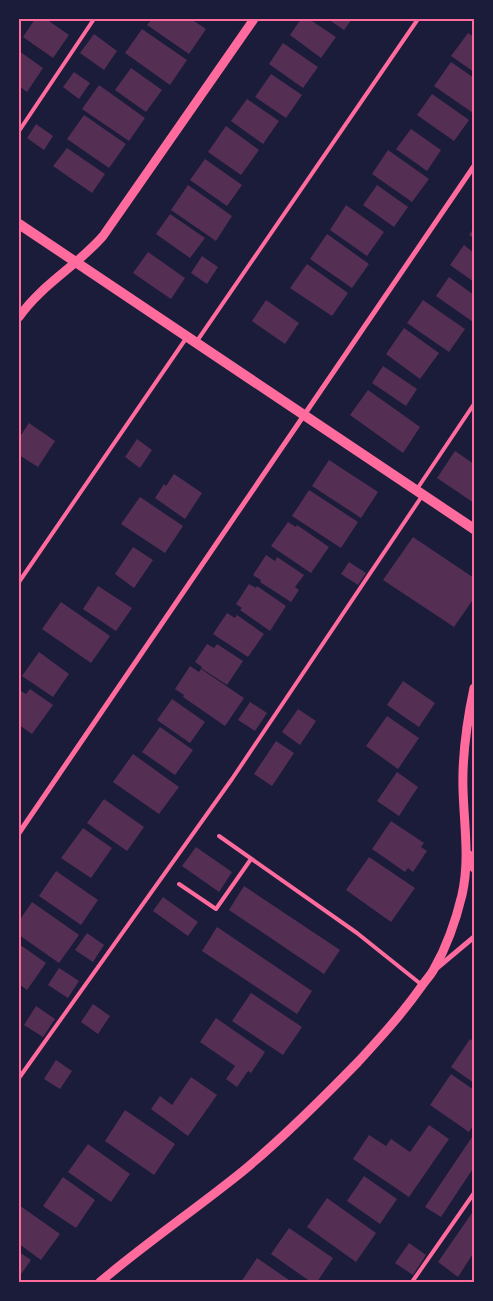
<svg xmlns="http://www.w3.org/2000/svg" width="493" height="1301" font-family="'Exo 2',sans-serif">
<rect width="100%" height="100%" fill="#1b1b3a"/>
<path fill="#542f53" d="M35,19H46L69,35L53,58L23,37Z
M152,19H191L206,29L189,54L147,25Z
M301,19H309L336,37L321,58L290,35Z
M328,19H352L344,30Z
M142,29L187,60L170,85L125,53Z
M468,33L474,37V72L451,56Z
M94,34L117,51L104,70L80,53Z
M283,43L318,67L303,88L269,64Z
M19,51L43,68L27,92L19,86Z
M451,62L474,78L473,113L434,86Z
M131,68L162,90L146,112L115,90Z
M74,72L90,83L79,99L63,87Z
M271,74L302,95L286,118L255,97Z
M99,85L145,118L129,141L82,109Z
M432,94L469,120L454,141L417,115Z
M247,99L279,121L263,144L231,121Z
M84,115L126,144L109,168L67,139Z
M36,124L53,136L44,150L27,138Z
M226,126L259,150L241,175L208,152Z
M411,129L441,150L427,171L396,149Z
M67,148L105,174L92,193L53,166Z
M388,150L429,179L412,202L372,174Z
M205,159L242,185L227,206L190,180Z
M188,185L232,216L216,241L171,210Z
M377,185L408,207L394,227L363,205Z
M346,205L384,232L367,256L330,230Z
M170,214L205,238L190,258L156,234Z
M474,228V238L469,235Z
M327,234L369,264L352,288L310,259Z
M464,245L474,253V282L450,265Z
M148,252L185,278L171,299L133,273Z
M202,256L218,267L207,284L191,273Z
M307,264L348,293L332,316L290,288Z
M449,277L474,295L473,322L436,296Z
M266,300L299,323L285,344L252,321Z
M423,300L465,329L449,352L407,323Z
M404,328L439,353L420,379L386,354Z
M383,366L417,389L406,406L372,383Z
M368,390L420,427L403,453L350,415Z
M29,423L55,441L38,467L19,455V438Z
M137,439L152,450L140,468L125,457Z
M455,451L474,464V503L437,478Z
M329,460L378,492L361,518L312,486Z
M174,474L202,493L185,519L155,498L164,484L166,486Z
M309,490L358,522L341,548L292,516Z
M140,497L183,526L165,553L121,524Z
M288,522L296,527L297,525L329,547L311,573L271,546Z
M413,537L474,578V598L454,627L383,580Z
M133,547L153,560L134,588L115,574Z
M266,555L275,561L277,557L304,575L295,587L299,590L291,602L260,582L261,580L253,575Z
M349,562L366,573L358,585L341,574Z
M249,584L256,588L257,586L286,606L270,631L240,610L242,608L236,604Z
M98,586L132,608L116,631L83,609Z
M61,602L110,636L91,663L42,629Z
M227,613L235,618L237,615L264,634L248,657L213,634Z
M207,644L214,648L217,644L243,661L227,685L201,668L202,667L195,662Z
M39,652L69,674L53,697L22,676Z
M190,666L199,672L201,669L244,698L225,726L183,697L184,695L175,689Z
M403,681L435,703L419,727L387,705Z
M30,689L53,705L32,734L19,725V690L26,694Z
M172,699L205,722L190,743L157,720Z
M250,702L267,713L255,731L238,720Z
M298,709L316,721L300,745L282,732Z
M387,716L419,738L398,769L366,746Z
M160,727L193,750L175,775L142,752Z
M276,741L294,753L272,786L254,774Z
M133,754L179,787L159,814L113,782Z
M397,772L418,787L399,816L377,801Z
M104,799L144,827L127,851L87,823Z
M391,821L424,843L421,847L427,851L413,872L408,868L405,872L372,849Z
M83,828L112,848L91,878L61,858Z
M196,847L232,872L219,892L182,866Z
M369,857L415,888L391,922L346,890Z
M56,871L98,900L81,925L39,896Z
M244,886L340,950L324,974L229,910Z
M163,897L198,922L188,936L153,911Z
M32,902L79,935L59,963L19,935V921Z
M217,927L312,991L297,1014L202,951Z
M87,933L104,945L93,962L75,950Z
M19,944L46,963L27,990L19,984Z
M59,968L79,981L68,998L48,985Z
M251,993L302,1027L283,1055L232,1021Z
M93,1004L110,1016L98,1034L81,1022Z
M36,1006L55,1019L43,1037L24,1025Z
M216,1018L265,1052L251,1073L248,1071L237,1087L226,1079L235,1066L200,1042Z
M470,1039L474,1042V1083L451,1067Z
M56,1060L72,1071L60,1089L44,1079Z
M451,1074L474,1090V1124L469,1132L430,1105Z
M191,1077L217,1095L188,1136L151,1109L160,1096L172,1105Z
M125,1110L175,1144L154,1175L105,1141Z
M429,1125L449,1139L409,1197L353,1159L369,1135L386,1146L391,1139L410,1152Z
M472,1137L474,1139V1167L441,1217L425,1207Z
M88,1144L130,1174L111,1202L68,1172Z
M364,1176L397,1199L380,1224L347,1201Z
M63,1177L95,1200L76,1228L43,1206Z
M327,1198L376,1233L356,1262L307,1227Z
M19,1205L60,1234L41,1260L19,1244Z
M474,1210V1252L458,1277L438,1262Z
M289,1228L333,1258L317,1282H311L271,1254Z
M409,1243L426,1255L413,1275L395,1263Z
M19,1252L31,1260L19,1277Z
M257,1258L292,1282H241Z"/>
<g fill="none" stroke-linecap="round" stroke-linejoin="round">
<path stroke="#ff6b9d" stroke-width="4" d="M19,131L94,19
M197,341L418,19
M417,489L474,404
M19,582L187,337
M219,836L357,933L422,985
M179,884L216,909L251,859
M19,1078L232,779L422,496
M412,1282L474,1193"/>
<path stroke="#ff6b9d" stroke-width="5" d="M19,833L474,166
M437,968L474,937"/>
<path stroke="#ff6b9d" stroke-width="9" d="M19,317C42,284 77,266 103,236L254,19
M468,854L474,868
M100,1282C146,1243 196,1209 243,1171C284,1137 321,1100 358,1062C380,1038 402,1014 421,987C425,981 431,975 434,969C447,946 456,920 462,895C470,860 464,825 463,789C462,756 467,721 474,688"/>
<path stroke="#ff6b9d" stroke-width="10" d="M19,224L474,529"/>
</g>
<rect width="493" height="1301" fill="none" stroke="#1b1b3a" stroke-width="40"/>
<rect x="20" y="20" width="453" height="1261" fill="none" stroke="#ff6b9d" stroke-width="2"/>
</svg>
